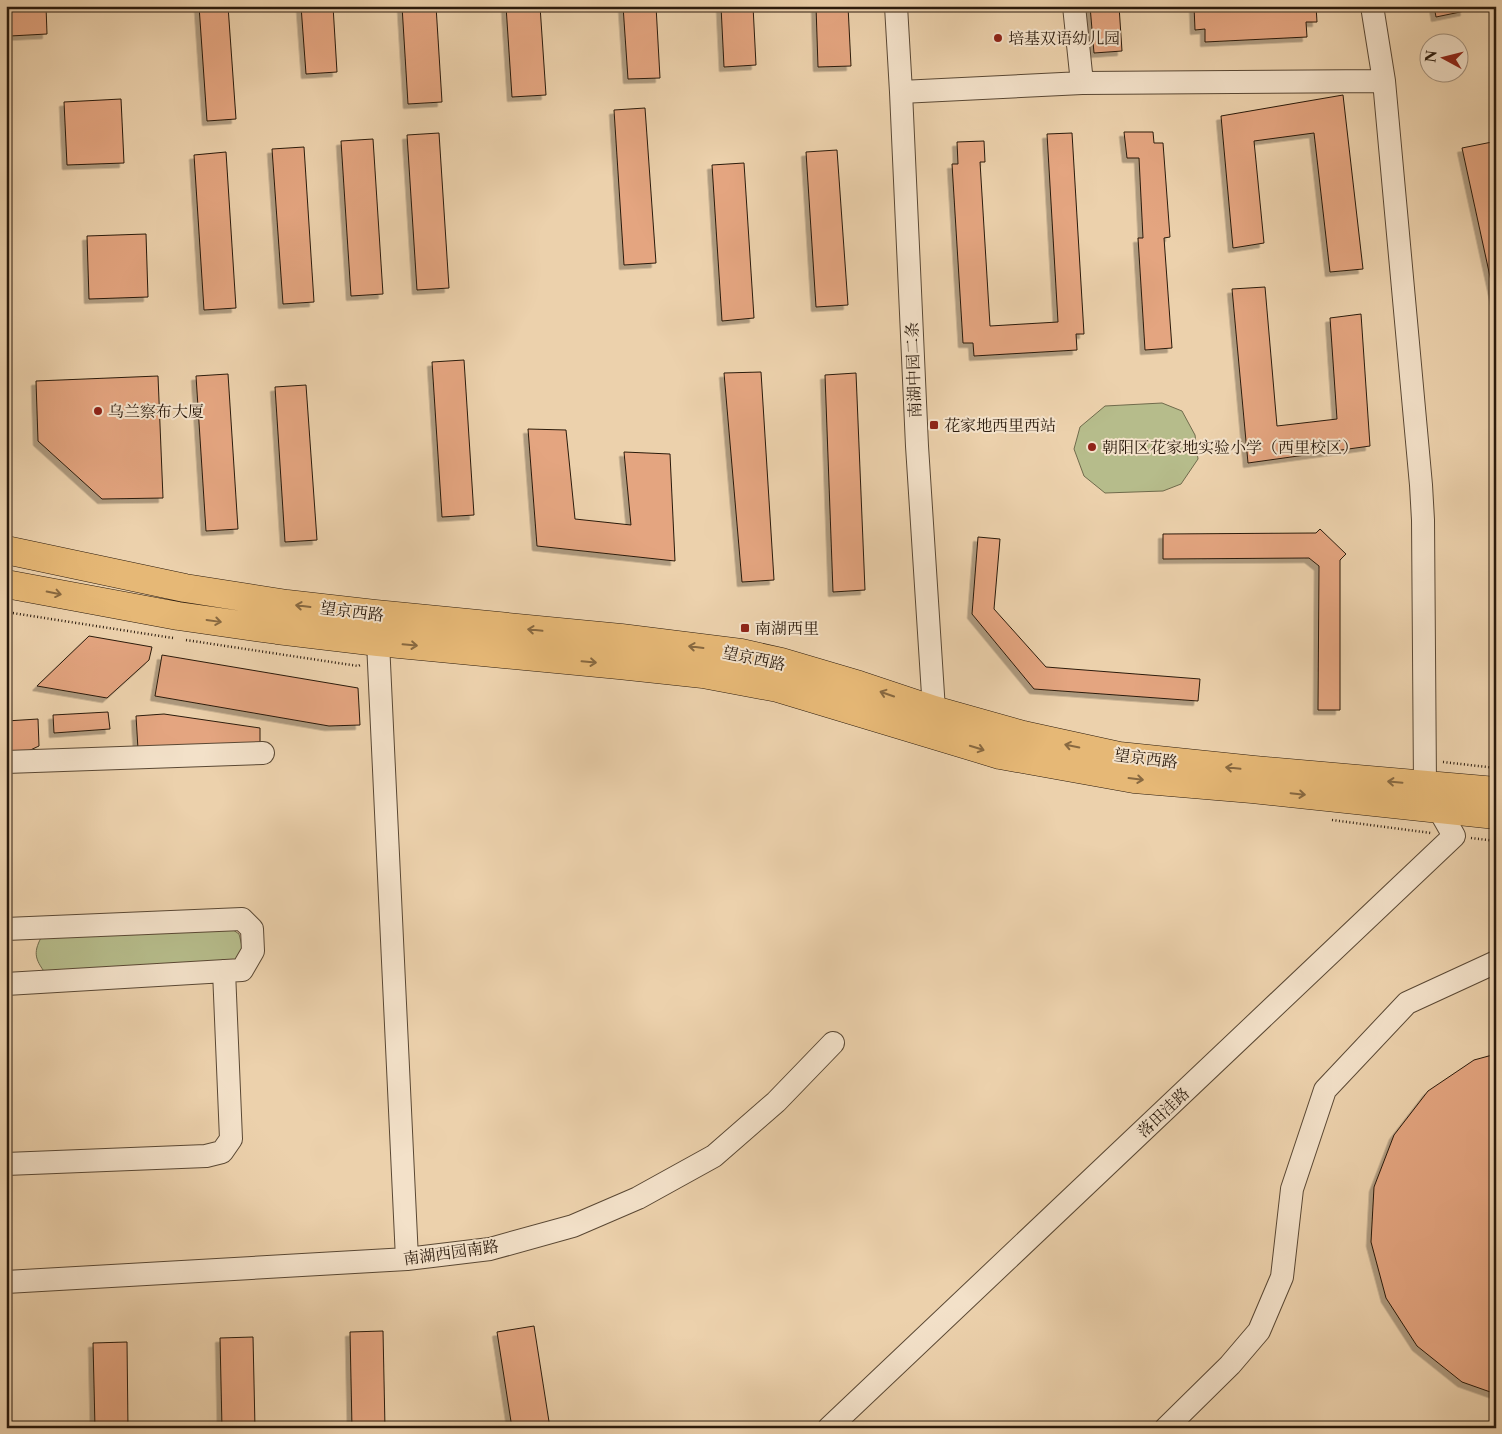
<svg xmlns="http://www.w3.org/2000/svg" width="1502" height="1434" font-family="'Libre Caslon Text','Noto Serif SC',serif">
<defs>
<filter id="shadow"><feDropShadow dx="-4.5" dy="4.5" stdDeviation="0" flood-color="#0004"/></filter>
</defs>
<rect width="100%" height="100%" fill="#ecd1ac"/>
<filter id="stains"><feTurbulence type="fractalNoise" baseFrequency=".004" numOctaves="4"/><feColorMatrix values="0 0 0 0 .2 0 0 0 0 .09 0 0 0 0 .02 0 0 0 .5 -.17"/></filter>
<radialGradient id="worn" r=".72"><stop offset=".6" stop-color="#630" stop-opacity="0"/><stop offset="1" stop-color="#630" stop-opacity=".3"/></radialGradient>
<path fill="#b6bc8b" stroke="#706b4c" d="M1162,403L1182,411L1195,435L1198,459L1181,484L1163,491L1105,493L1084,476L1074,449L1080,427L1105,406Z
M226,925L239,934L243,950L237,963L46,974C34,958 33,952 43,934Z"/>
<path fill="#e4a580" stroke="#2a1a0c" filter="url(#shadow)" d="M8,6H46L47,34L10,36Z
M199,6H228L236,119L207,121Z
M301,6H333L337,72L306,74Z
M402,6H436L442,102L408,104Z
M506,6H540L546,95L512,97Z
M623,6H656L660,78L628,79Z
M721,6H753L756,65L724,67Z
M816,6H848L851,66L818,67Z
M1090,6H1119L1122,51L1094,53Z
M1194,6H1220V11L1289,6H1316L1317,22H1306L1307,37L1205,42V29L1195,30Z
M1434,6H1464L1465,11L1436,17Z
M1343,95L1363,269L1330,272L1314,133L1254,141L1264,243L1233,248L1221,116Z
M121,99L124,163L67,165L64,102Z
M645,108L656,263L624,265L614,110Z
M1124,132H1153L1154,143H1163L1170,237L1164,238L1172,348L1145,350L1138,238H1143L1139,158H1127Z
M439,133L449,288L417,290L407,135Z
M1072,133L1084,334H1076L1077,350L974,356L973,343H963L952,164H958L957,142L984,141L985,162H980L990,326L1058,322L1047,134Z
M373,139L383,294L351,296L341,141Z
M1492,142L1496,160V304L1462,148Z
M304,147L314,302L283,304L272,149Z
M837,150L848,305L816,307L806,152Z
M226,152L236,308L204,310L194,155Z
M744,163L754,318L722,321L712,165Z
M146,234L148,297L89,299L87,236Z
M1265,287L1277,426L1337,419L1330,318L1361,314L1370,446L1248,463L1232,289Z
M464,360L474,515L442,517L432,362Z
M761,372L774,580L742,582L724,373Z
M856,373L865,590L833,592L825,375Z
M228,374L238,529L206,531L196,376Z
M158,376L163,498L102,499L38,441L36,381Z
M306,385L317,540L285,542L275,387Z
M528,429L566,430L575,519L631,525L624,452L670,454L675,561L537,546Z
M1320,529L1346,554L1340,560V710H1318L1319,566L1309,558L1163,559V534L1316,533Z
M978,537L1000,539L994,609L1046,667L1200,679L1198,701L1034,689L972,614Z
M89,636L152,647L149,660L107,698L37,686Z
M162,655L358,688L360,725L329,726L155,696Z
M108,712L110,729L54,733L53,715Z
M164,714L260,728V743L138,749L136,716Z
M38,719L39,746L26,752L6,753V721Z
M1496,1054V1394L1462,1382L1417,1346L1386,1298L1371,1242L1374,1187L1394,1135L1428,1091L1474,1060Z
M534,1326L550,1428H512L497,1332Z
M383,1331L385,1428H352L350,1332Z
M253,1337L255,1428H222L220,1338Z
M127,1342L128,1428H95L93,1343Z"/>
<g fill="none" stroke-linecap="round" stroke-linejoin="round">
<defs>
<path id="minor" d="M896,6L901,92L917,446L934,710L931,724
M1074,6L1082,83
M901,92L1082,83L1384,81
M378,642L407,1259
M6,762L263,753
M6,929L242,919L252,929L253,951L242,970L6,984
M6,1164L206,1156L222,1152L231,1139L224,971
M6,1282L407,1259L490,1249L573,1226L638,1198L714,1156L776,1102L833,1043
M829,1428L1454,836L1425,785L1423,520L1421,485L1384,81L1372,6
M1166,1428L1230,1365L1259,1331L1282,1277L1292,1189L1325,1090L1407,1003L1496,962"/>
<path id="major" d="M6,550L185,588L287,604L375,614L621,638L741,653L781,662L859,685L934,710L1023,735L1119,756L1254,770L1496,791
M6,584L178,616L277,630L378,642L619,665L703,674L778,688L1000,755L1134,779L1252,789L1496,815"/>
</defs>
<use href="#minor" stroke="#5a4834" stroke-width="24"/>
<use href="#major" stroke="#2a1a0c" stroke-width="29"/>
<path stroke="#2a1a0c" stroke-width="2.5" stroke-dasharray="1 2.5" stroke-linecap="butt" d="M6,612L173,638
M186,640L358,666L360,665
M1443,762L1496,768
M1332,820L1431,833
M1471,838L1496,841"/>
<use href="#minor" stroke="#f3e1c9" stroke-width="22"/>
<use href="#major" stroke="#e6b876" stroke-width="28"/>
</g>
<defs><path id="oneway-shaft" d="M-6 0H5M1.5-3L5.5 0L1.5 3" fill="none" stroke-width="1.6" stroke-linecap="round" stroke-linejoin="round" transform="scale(1.25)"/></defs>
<g stroke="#886941">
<use href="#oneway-shaft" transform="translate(54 593) rotate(11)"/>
<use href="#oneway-shaft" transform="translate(303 606) rotate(-173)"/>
<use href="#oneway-shaft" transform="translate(214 621) rotate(8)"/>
<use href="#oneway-shaft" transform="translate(535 630) rotate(-174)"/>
<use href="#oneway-shaft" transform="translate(410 645) rotate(5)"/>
<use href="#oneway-shaft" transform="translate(696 647) rotate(-173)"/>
<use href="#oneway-shaft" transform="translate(589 662) rotate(5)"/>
<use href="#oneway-shaft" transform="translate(887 694) rotate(-161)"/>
<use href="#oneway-shaft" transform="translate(1072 746) rotate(-168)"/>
<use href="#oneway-shaft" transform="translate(977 748) rotate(17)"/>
<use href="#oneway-shaft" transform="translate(1233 768) rotate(-174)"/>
<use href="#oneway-shaft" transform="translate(1136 779) rotate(7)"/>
<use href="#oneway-shaft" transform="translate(1395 782) rotate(-175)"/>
<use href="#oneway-shaft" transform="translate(1298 794) rotate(6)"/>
</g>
<g fill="#8f2418" stroke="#f3e1c9" stroke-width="2">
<circle cx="998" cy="38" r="5"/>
<circle cx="98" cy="411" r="5"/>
<rect x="929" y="420" width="10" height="10" rx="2.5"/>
<circle cx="1092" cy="447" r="5"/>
<rect x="740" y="623" width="10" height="10" rx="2.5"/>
</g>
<g text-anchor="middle" stroke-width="4" stroke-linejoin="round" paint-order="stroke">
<g font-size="16" fill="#2a1a0c" stroke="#f3e1c9" text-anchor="start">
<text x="1008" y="44">培基双语幼儿园</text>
<text x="108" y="417">乌兰察布大厦</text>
<text x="944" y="431">花家地西里西站</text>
<text x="1102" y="453">朝阳区花家地实验小学（西里校区）</text>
<text x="755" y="634">南湖西里</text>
</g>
<g font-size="16" fill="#2a1a0c" stroke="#f3e1c9">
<text transform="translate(913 370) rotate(-92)" y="6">南湖中园二条</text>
<text transform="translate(352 611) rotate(7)" y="6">望京西路</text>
<text transform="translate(754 658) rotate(12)" y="6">望京西路</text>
<text transform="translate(1146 758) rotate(7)" y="6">望京西路</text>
<text transform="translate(1163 1112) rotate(-43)" y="6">落田洼路</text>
<text transform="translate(451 1252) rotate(-8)" y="6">南湖西园南路</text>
</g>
</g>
<rect width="1502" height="1434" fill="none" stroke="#ecd1ac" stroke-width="25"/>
<rect x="8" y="8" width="1487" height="1419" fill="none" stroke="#2a1a0c" stroke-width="2.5"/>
<rect x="12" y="12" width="1477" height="1409" fill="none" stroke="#2a1a0c"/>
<g transform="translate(1444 58) rotate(277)"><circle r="24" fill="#f3e1c9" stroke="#a3917d"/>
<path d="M0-4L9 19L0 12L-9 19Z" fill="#8f2418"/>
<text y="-8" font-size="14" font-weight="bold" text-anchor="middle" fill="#2a1a0c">N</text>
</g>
<rect width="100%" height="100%" filter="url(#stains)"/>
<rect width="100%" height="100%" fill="url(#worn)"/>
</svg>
